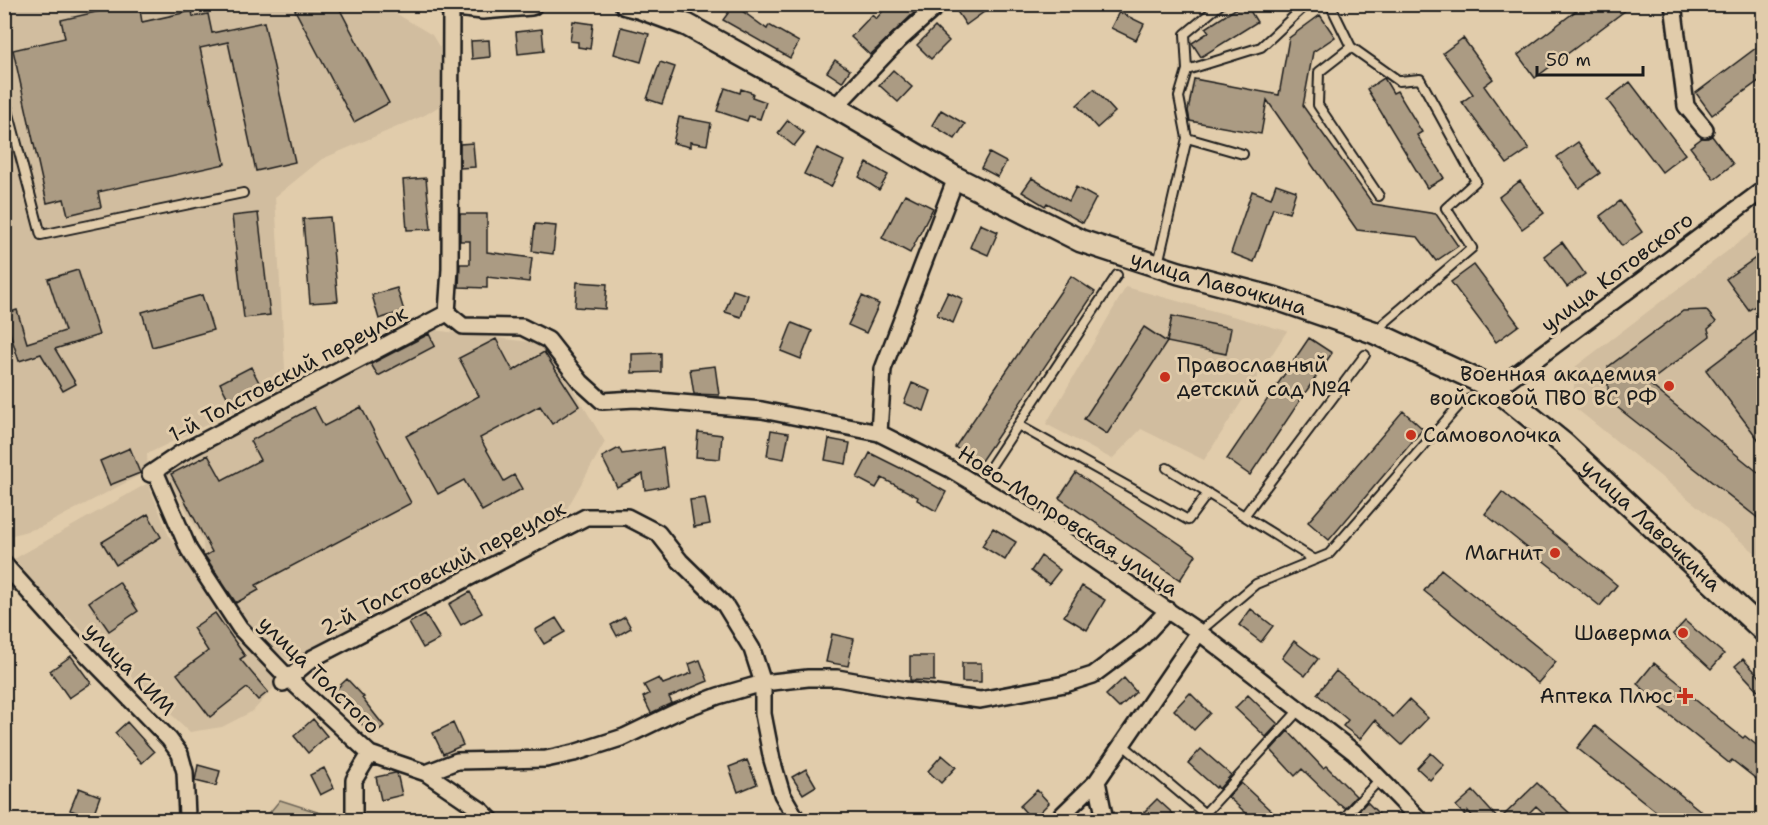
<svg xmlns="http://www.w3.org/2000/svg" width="1768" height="825" font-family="'Shantell Sans',sans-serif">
<rect width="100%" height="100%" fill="#e1ccab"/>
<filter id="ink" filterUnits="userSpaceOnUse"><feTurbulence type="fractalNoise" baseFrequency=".0167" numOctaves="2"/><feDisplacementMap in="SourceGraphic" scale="12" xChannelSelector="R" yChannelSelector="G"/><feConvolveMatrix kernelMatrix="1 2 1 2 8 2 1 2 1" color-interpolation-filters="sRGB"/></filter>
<g filter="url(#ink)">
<path fill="#d1bd9f" d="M4,5H382L432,35L440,48L441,105L425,115L322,159L275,197L286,386L147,454L148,471L41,527L6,537L4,529Z
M1763,224V559L1573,406L1575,367Z
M1126,287L1287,331L1204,460L1141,429L1112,459L1046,424Z
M433,330L546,344L605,442L565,512L294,664L265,645L243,623L204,564L203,541L165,472Z
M148,483L169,536L253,656L279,682L253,711L222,727L190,732L43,594L14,559Z"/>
<path fill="#c0b093" stroke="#6e6658" stroke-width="1.5" d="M280,800L342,820H273L266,817Z"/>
<path fill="#ab9b83" stroke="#1c1c1c" stroke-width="1.5" d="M131,4H139L142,22L192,11L193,17L208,14L212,33L264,22L295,162L256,171L228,42L200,48L225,164L98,192L101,207L68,215L64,199L47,203L13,50L65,38L61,20Z
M305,4H337L389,103L354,122L295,10Z
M889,4H909L916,11L870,55L851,37L872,15L876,19Z
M952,4H995L966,25Z
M1243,4H1246L1257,22L1201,57L1192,43L1209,32L1206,28Z
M1585,4H1634L1535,78L1518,55Z
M734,5L767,29L769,25L799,42L790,58L723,20Z
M1119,12L1144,24L1136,40L1111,28Z
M1320,15L1335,37L1313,52L1303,106L1373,204L1436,214L1458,246L1436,261L1418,237L1357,230L1267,100L1261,134L1190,121L1188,111L1194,79L1279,95L1289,38Z
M573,21L593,24L590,49L578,47V42L570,41Z
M621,27L649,34L641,62L614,54Z
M935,27L949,41L931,59L917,45Z
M542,29L544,51L518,54L516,32Z
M1463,38L1493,79L1484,86L1529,149L1507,164L1462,102L1473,94L1443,53Z
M489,40L490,57L472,59L471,41Z
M1764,42V77L1712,115L1696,93Z
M835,60L850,70L842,82L827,72Z
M660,62L675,67L662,104L647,99Z
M893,70L912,87L898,102L879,85Z
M1384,78L1393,93L1397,91L1422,132L1417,135L1444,178L1427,188L1367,89Z
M1630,82L1685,154L1662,172L1607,100Z
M725,88L740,93L741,89L753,93L752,97L766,102L760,119L749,116L747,121L717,111Z
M1094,89L1115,112L1097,128L1077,105Z
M941,110L965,124L955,139L932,125Z
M679,117L711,123L707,145L690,142V147L673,143Z
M788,120L804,133L794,146L778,133Z
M1712,136L1733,164L1714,179L1690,147L1702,138H1707Z
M1578,142L1600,173L1579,188L1557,157Z
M473,143L475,167L460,168V144Z
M817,148L844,161L831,187L804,174Z
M989,153L1006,162L998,177L981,168Z
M867,163L888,175L879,190L859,177Z
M426,178L431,229L407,230L403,180Z
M1032,178L1069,201L1076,187L1096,198L1083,223L1047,203L1045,206L1022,192Z
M1520,181L1544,213L1522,229L1499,197Z
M1276,184L1296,191L1289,213L1273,208L1254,262L1231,253L1252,191L1271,198Z
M905,194L933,208L910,253L882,238Z
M1620,201L1642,232L1622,246L1600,216Z
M258,213L270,315L244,318L232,216Z
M460,214H487V252L532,258L529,282L487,277V288L459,287L460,264H470V241H460Z
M330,217L338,301L310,303L303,219Z
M535,224L556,226L553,254L532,251Z
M980,224L998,232L988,255L970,247Z
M1562,242L1585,274L1567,287L1544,256Z
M1764,252V300L1749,310L1726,279Z
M1474,265L1519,325L1496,342L1451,282Z
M78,270L99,335L55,349L76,384L63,391L41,354L19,361L4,314L17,310L27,343L65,331L48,279Z
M1071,276L1095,292L979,464L955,447Z
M577,282L607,284L605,309L575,307Z
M397,288L404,311L379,319L372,295Z
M733,290L748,295L741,317L725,312Z
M948,292L963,299L953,323L937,315Z
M202,295L213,330L152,347L142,312Z
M862,296L879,304L866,333L848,325Z
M1706,310L1716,322L1708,329L1710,336L1648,383L1764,477V523L1608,400V367L1683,311Z
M1172,316L1231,328L1226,354L1167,342Z
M792,323L812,331L801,359L781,351Z
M1144,327L1167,342L1107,434L1084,419Z
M1756,332L1764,342V447L1706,370Z
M429,334L435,346L378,376L371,364Z
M1309,338L1332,353L1250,475L1227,459Z
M496,339L513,371L544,352L579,406L552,424L540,406L480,438L504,481L514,475L522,489L482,511L464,480L438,494L406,436L479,396L459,358Z
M661,353V372L632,373V354Z
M715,366L719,395L694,394L690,369Z
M251,367L263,390L232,406L220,383Z
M912,383L931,391L924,411L904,403Z
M314,407L324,426L361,407L411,503L256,585L259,590L236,603L205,556L212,552L171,474L208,455L222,480L260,460L250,441Z
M1403,411L1423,429L1329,540L1308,522Z
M771,430L789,433L784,459L767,456Z
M698,432L722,435L720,459L696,457Z
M829,439L850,443L846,464L825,460Z
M130,448L140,473L110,485L100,461Z
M619,448L622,454L663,448L668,486L645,490L643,474L617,487L602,457Z
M870,453L902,469L903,468L946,492L936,511L917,500L918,497L882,478L876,488L857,478Z
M1076,473L1196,555L1180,580L1059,498Z
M1502,492L1617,585L1600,606L1485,514Z
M705,498L710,524L694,527L690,500Z
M148,514L161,537L116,565L102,542Z
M993,528L1016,542L1005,560L982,546Z
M1041,556L1060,570L1049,584L1031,571Z
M1441,569L1556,662L1538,683L1424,591Z
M119,582L138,611L109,631L89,602Z
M1082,586L1105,600L1087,630L1064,616Z
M470,592L482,613L461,625L449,604Z
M1251,609L1273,626L1261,642L1239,625Z
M215,613L245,656L240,659L268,692L258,700L247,688L210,717L177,674L208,651L193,628Z
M425,614L440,639L423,648L409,623Z
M625,617L631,628L617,636L611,625Z
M556,618L565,632L544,644L535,630Z
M1685,621L1724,654L1711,669L1673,634Z
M832,634L854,639L848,666L826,662Z
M1294,641L1318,659L1305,676L1282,658Z
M71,656L91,683L69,698L50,671Z
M910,656H934V681L910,680Z
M1743,659L1764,681V697L1735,666Z
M700,660L708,681L669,697L672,703L651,713L643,697L649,694L644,685L659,678L663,684L692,673L689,664Z
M962,663H981V682H962Z
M1654,663L1684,687L1682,689L1743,738L1745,736L1764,751V785L1732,760L1729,763L1661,708L1663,705L1637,684Z
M1336,671L1393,717L1409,700L1428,718L1402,745L1375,720L1360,739L1343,726L1348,720L1317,694Z
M1124,678L1136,692L1119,708L1106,695Z
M347,679L364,697L362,698L384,726L372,736L350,710L349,711L333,692Z
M1190,693L1210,713L1194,730L1174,710Z
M1248,695L1278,724L1266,737L1235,708Z
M313,719L327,736L308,753L294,736Z
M127,722L154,752L142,763L115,733Z
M453,723L463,745L443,754L433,733Z
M1595,726L1712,820H1667L1577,748Z
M1288,731L1323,768L1326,766L1356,796L1345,808L1340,804L1339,805L1302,769L1295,776L1271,750Z
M1201,749L1231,775L1219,789L1217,786L1216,788L1188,763Z
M1431,753L1444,765L1430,780L1417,768Z
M942,755L956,767L941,783L928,771Z
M747,760L757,784L738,792L729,767Z
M198,765L220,771L216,786L195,781Z
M324,768L334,788L320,795L310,775Z
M806,769L816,786L803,794L792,777Z
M395,773H397L402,795L381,800L376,777Z
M1241,783L1281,820H1254L1228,797Z
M1537,783L1577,820H1551L1536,806L1522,820H1476L1468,811L1464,815L1456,806L1473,791L1499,820Z
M79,788L100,796L92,818L70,810Z
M1037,790L1049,803L1032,820L1020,806Z
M1157,799L1180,820H1151L1143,813Z
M1367,802L1385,820H1357L1353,817Z"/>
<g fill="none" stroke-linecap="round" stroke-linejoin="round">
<defs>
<path id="lane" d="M1330,4L1351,47L1319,72L1318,105L1379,196
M1351,47L1399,81L1420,79L1476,181L1446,208L1472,248L1376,330
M1187,70L1185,34L1221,4
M4,95L41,235L243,193
M1187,138L1179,97L1187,70L1261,47L1307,4
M1158,264L1187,138L1243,154
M1018,425L1188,520L1208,493
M991,466L1117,275
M1167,468L1315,560
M1244,516L1365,355
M1199,632L1256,584L1329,554L1462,402L1492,390
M1122,744L1212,820
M1199,820L1299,710
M1342,820L1380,779"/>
<path id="street" d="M1673,4L1686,106L1705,129
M835,107L898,41L939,4
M447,313L463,326L522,327L548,340L581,382L602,401L635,399L762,410L879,433L950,469L1038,522L1199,632L1354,752L1420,820
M447,313L450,269L451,4
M1496,389L1764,189
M879,433L883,369L956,178
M155,471L189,550L240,628L288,678L370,754L426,773L482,811L491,820
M150,474L181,453L447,313
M4,564L63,630L169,739L180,754L185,772L187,816L185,820
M283,683L313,658L586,517H627L658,533L680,561L725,605L752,649L763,683V714L772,760L782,794L797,820
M426,773L457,761L546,759L574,753L624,737L676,712L718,696L763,683L808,678H837L905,690L980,700L1065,684L1093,675L1140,640L1168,610
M1097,781L1105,820
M354,820V780L370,754
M1057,820L1097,781L1199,632"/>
<g id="secondary">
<path d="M447,4L483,8L531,4"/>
<path id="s1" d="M626,4L638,7L687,25L835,107L956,178L1081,241L1179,273L1274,298L1373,332L1496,389L1564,444L1764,631"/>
</g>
</defs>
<use href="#lane" stroke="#1c1c1c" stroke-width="12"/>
<use href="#street" stroke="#1c1c1c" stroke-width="20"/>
<use href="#secondary" stroke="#1c1c1c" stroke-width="26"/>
<use href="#lane" stroke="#e1ccab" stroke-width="8"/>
<use href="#street" stroke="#e1ccab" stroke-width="15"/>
<use href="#secondary" stroke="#e1ccab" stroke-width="21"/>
</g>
</g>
<g fill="#c8321e" stroke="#e1ccab" stroke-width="2">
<circle cx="1165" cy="377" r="6"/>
<circle cx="1669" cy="386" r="6"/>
<circle cx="1411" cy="435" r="6"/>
<circle cx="1555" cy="553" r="6"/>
<circle cx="1683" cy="633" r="6"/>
<path d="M1682 687h6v6h6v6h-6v6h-6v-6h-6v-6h6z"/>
</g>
<g text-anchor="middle" stroke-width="6" stroke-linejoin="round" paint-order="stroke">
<g font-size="21" fill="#1c1c1c" stroke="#e1ccab">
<text transform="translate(1617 272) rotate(-37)" y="7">улица Котовского</text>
<text dy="7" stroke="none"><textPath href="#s1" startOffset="658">улица Лавочкина</textPath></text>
<text transform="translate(288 374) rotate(-28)" y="7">1-й Толстовский переулок</text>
<text transform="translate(1068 521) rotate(33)" y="7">Ново-Мопровская улица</text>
<text dy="7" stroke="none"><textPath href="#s1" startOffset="1162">улица Лавочкина</textPath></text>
<text transform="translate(443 568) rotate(-27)" y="7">2-й Толстовский переулок</text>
<text transform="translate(130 669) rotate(46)" y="7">улица КИМ</text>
<text transform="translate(319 675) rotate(44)" y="7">улица Толстого</text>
</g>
<g font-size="21" fill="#1c1c1c" stroke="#e1ccab" text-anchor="end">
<text x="1177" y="372" text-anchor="start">Православный<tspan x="1177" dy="24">детский сад №4</tspan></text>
<text x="1657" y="381">Военная академия<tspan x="1657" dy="24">войсковой ПВО ВС РФ</tspan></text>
<text x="1423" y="442" text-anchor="start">Самоволочка</text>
<text x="1543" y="560">Магнит</text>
<text x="1671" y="640">Шаверма</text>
<text x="1673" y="703">Аптека Плюс</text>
</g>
</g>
<rect width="1768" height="825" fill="none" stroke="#e1ccab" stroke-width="24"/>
<rect x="12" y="12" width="1744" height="801" fill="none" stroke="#1c1c1c" stroke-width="2" filter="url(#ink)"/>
<path d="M1537 66v9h106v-9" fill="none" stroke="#1c1c1c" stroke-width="3"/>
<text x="1546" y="66" font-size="18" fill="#1c1c1c" stroke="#e1ccab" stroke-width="4.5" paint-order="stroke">50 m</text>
</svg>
